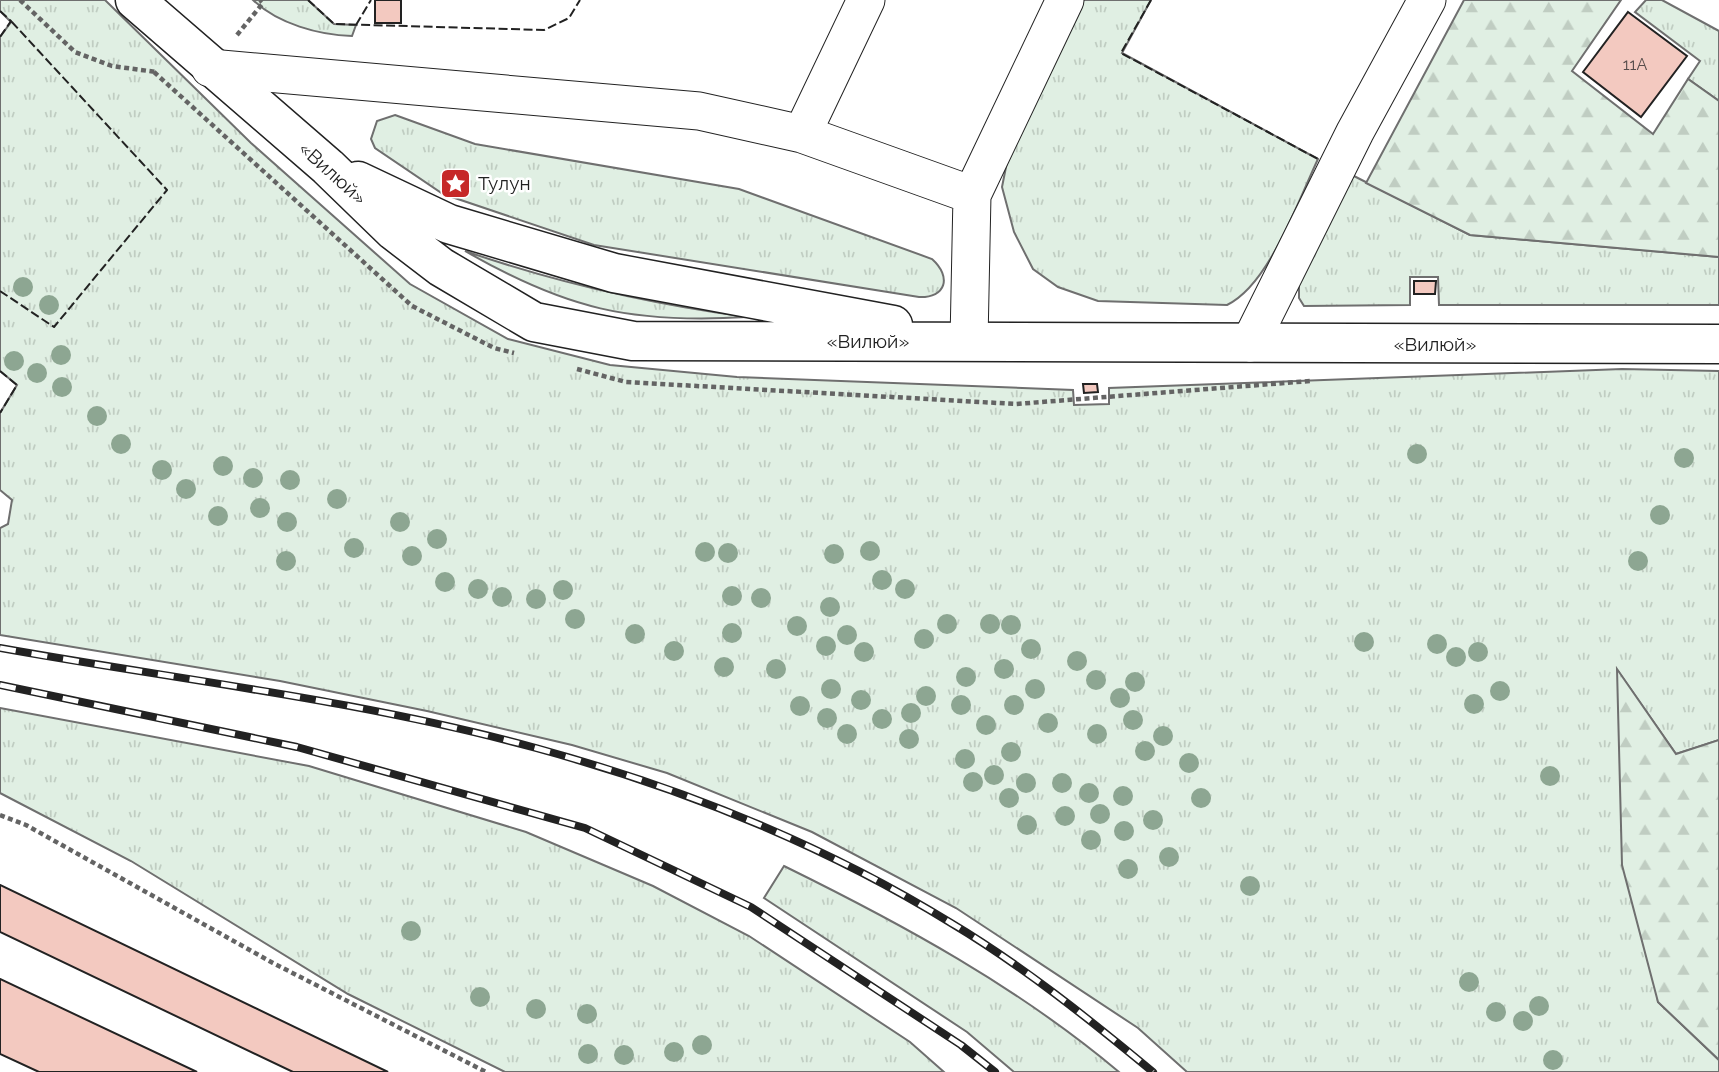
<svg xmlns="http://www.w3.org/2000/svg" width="1719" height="1072" font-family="Raleway,sans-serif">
<defs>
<pattern id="grass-tufts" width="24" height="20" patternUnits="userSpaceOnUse" patternTransform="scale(1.75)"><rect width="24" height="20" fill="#e0efe3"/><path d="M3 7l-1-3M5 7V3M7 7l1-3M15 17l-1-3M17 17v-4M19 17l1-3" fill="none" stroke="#c0cdc2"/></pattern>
<pattern id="forest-firs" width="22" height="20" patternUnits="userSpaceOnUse" patternTransform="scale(1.75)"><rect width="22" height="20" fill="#e0efe3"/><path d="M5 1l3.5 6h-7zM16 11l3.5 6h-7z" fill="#c0cdc2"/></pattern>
</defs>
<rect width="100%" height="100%" fill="#fff"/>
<path fill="url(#grass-tufts)" stroke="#6f6f6f" stroke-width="2" d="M0,0H105L251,143L410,284L508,339L610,365L737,377L1073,390L1074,405L1109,404V388L1622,369L1719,371V740L1676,754L1618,671L1658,1002L1719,1060V1072H1187L1138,1028L956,908L812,832L667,773L572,745L427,711L280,681L0,635V528L8,524L12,500L0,490V413L17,385L0,371V37L11,22L0,11Z
M253,0H308L334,24L356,25L352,36C319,35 278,24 253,0Z
M1077,0H1151L1122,53L1318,159C1298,201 1269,285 1227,305L1098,301L1058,287L1033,269L1014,232L1002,187L1013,132Z
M1646,0H1662L1719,31V101L1688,79L1700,61L1635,12Z
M395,115L475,144L739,189L932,259C952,277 946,298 919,297L594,245L443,194L375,148L371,139L377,121Z
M1348,173L1470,235L1719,257V305H1439L1438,277H1410V305L1304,306L1299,298V281Z
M465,251C558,283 650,304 747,317C631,324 566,309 465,251Z
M0,708L309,766L526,832L653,886L749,936L910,1042L944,1072H505L348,994L131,861L0,793Z
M784,866C902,924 1018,987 1119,1072H1014L967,1032L764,898Z"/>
<path fill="url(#forest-firs)" stroke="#6f6f6f" stroke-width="2" d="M1464,0H1621L1572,71L1653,134L1688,79L1719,101V257L1470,235L1366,183Z
M1617,669L1676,754L1719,740V1060L1658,1002L1622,865Z"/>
<path fill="#f3c9c0" stroke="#222" stroke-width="2" d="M375,0H401V23H375Z
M1628,12L1687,56L1641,117L1583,72Z
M1414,281H1436L1435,294H1414Z
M1083,384H1097L1098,392L1084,393Z
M0,885L388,1072H293L0,932Z
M0,979L197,1072H39L0,1054Z"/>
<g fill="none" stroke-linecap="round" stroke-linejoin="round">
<defs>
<path id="minor" d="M210,68L699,111L802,134L972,195
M802,134L866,0
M969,341L972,195L1065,0
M1250,343L1355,132L1427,0"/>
<path id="highway" d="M135,0L328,167L394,231L441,267L534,322L633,341L1719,344
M358,181L449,224L614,273L893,325"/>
</defs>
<use href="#minor" stroke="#222" stroke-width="39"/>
<use href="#highway" stroke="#222" stroke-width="41"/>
<path stroke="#646464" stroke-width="4.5" stroke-dasharray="5 3.5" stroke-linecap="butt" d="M20,0L75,52L112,66L156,72
M237,35L263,3L260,0
M154,72L412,306L494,348L514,353
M577,369L626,382L1016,404L1310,381
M0,815L26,825L273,963L486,1072"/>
<use href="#minor" stroke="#fff" stroke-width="37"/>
<use href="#highway" stroke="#fff" stroke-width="38"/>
<defs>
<path id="rail" d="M0,648C179,680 361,700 536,748C682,788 823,844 951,923C1023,966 1089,1019 1153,1072
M0,685L297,747L585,828L751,907L961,1045L995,1072"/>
</defs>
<use href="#rail" stroke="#222" stroke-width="8"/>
<use href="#rail" stroke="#fff" stroke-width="5" stroke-dasharray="16" stroke-linecap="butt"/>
<path stroke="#222" stroke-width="2" stroke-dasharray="9 3.5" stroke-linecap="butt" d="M308,0L334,24L544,30L569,18L580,0
M1151,0L1121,53L1318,159
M0,11L11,21L0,37
M356,25L371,0
M0,291L54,327L167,190L11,21
M0,371L17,385L0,413"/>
</g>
<g fill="#8da692">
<circle cx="23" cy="287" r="10"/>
<circle cx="49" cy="305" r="10"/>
<circle cx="61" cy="355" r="10"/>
<circle cx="14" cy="361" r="10"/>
<circle cx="37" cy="373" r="10"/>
<circle cx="62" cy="387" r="10"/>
<circle cx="97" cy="416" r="10"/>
<circle cx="121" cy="444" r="10"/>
<circle cx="1417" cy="454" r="10"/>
<circle cx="1684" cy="458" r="10"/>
<circle cx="223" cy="466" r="10"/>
<circle cx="162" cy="470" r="10"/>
<circle cx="253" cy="478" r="10"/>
<circle cx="290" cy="480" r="10"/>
<circle cx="186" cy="489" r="10"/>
<circle cx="337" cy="499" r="10"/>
<circle cx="260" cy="508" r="10"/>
<circle cx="1660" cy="515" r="10"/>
<circle cx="218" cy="516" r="10"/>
<circle cx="287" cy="522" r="10"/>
<circle cx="400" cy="522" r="10"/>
<circle cx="437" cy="539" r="10"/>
<circle cx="354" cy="548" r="10"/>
<circle cx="870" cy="551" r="10"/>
<circle cx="705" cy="552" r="10"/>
<circle cx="728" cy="553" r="10"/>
<circle cx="834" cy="554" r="10"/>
<circle cx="412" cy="556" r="10"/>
<circle cx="286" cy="561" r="10"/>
<circle cx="1638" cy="561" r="10"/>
<circle cx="882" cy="580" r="10"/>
<circle cx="445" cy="582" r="10"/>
<circle cx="478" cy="589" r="10"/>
<circle cx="905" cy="589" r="10"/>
<circle cx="563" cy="590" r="10"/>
<circle cx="732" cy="596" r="10"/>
<circle cx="502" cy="597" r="10"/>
<circle cx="761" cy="598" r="10"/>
<circle cx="536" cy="599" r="10"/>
<circle cx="830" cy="607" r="10"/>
<circle cx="575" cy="619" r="10"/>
<circle cx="947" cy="624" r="10"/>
<circle cx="990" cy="624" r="10"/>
<circle cx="1011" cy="625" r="10"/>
<circle cx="797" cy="626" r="10"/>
<circle cx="732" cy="633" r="10"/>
<circle cx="635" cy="634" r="10"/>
<circle cx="847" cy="635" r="10"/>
<circle cx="924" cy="639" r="10"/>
<circle cx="1364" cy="642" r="10"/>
<circle cx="1437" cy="644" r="10"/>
<circle cx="826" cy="646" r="10"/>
<circle cx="1031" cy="649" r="10"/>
<circle cx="674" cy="651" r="10"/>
<circle cx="864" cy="652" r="10"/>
<circle cx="1478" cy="652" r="10"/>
<circle cx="1456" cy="657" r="10"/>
<circle cx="1077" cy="661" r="10"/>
<circle cx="724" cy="667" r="10"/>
<circle cx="776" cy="669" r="10"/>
<circle cx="1004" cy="669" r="10"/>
<circle cx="966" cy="677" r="10"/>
<circle cx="1096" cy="680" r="10"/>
<circle cx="1135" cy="682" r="10"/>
<circle cx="831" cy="689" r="10"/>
<circle cx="1035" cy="689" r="10"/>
<circle cx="1500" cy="691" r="10"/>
<circle cx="926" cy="696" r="10"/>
<circle cx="1120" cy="698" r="10"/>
<circle cx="861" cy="700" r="10"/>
<circle cx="1474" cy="704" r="10"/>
<circle cx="961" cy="705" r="10"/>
<circle cx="1014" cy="705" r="10"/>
<circle cx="800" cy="706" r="10"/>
<circle cx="911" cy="713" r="10"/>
<circle cx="827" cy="718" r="10"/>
<circle cx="882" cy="719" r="10"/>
<circle cx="1133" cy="720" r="10"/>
<circle cx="1048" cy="723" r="10"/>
<circle cx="986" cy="725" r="10"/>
<circle cx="847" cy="734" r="10"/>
<circle cx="1097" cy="734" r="10"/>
<circle cx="1163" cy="736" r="10"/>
<circle cx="909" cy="739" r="10"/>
<circle cx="1145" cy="751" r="10"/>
<circle cx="1011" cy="752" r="10"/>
<circle cx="965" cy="759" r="10"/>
<circle cx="1189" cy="763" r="10"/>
<circle cx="994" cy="775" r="10"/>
<circle cx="1550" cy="776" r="10"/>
<circle cx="973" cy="782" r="10"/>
<circle cx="1026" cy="783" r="10"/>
<circle cx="1062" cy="783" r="10"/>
<circle cx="1089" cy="793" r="10"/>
<circle cx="1123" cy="796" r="10"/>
<circle cx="1009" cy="798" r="10"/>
<circle cx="1201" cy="798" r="10"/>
<circle cx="1100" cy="814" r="10"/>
<circle cx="1065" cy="816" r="10"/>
<circle cx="1153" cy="820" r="10"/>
<circle cx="1027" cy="825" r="10"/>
<circle cx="1124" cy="831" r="10"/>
<circle cx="1091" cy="840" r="10"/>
<circle cx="1169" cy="857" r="10"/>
<circle cx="1128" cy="869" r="10"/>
<circle cx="1250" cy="886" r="10"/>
<circle cx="411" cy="931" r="10"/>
<circle cx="1469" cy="982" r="10"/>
<circle cx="480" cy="997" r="10"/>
<circle cx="1539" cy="1006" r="10"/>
<circle cx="536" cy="1009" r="10"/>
<circle cx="1496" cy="1012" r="10"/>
<circle cx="587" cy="1014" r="10"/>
<circle cx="1523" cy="1021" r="10"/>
<circle cx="702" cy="1045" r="10"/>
<circle cx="674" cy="1052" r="10"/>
<circle cx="588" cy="1054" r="10"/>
<circle cx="624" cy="1055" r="10"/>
<circle cx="1553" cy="1060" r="10"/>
</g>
<defs>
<symbol id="sight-square" viewBox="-11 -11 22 22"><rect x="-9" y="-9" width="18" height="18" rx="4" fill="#c62828" stroke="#fff"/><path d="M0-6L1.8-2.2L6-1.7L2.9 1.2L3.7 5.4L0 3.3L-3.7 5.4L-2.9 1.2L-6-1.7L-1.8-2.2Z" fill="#fff"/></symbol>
</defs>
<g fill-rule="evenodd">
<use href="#sight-square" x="438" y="166" width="35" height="35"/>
</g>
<g text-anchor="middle" stroke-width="5" stroke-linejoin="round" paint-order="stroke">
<g font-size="16" fill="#564c4a">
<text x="1635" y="70">11А</text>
</g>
<g font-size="19" fill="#222" stroke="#fff">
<text transform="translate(333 173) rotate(42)" y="7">«Вилюй»</text>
<text x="868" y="348">«Вилюй»</text>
<text x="1435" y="351">«Вилюй»</text>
</g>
<g font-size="19" fill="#222" stroke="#fff" text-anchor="start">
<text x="478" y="190">Тулун</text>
</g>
</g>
</svg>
